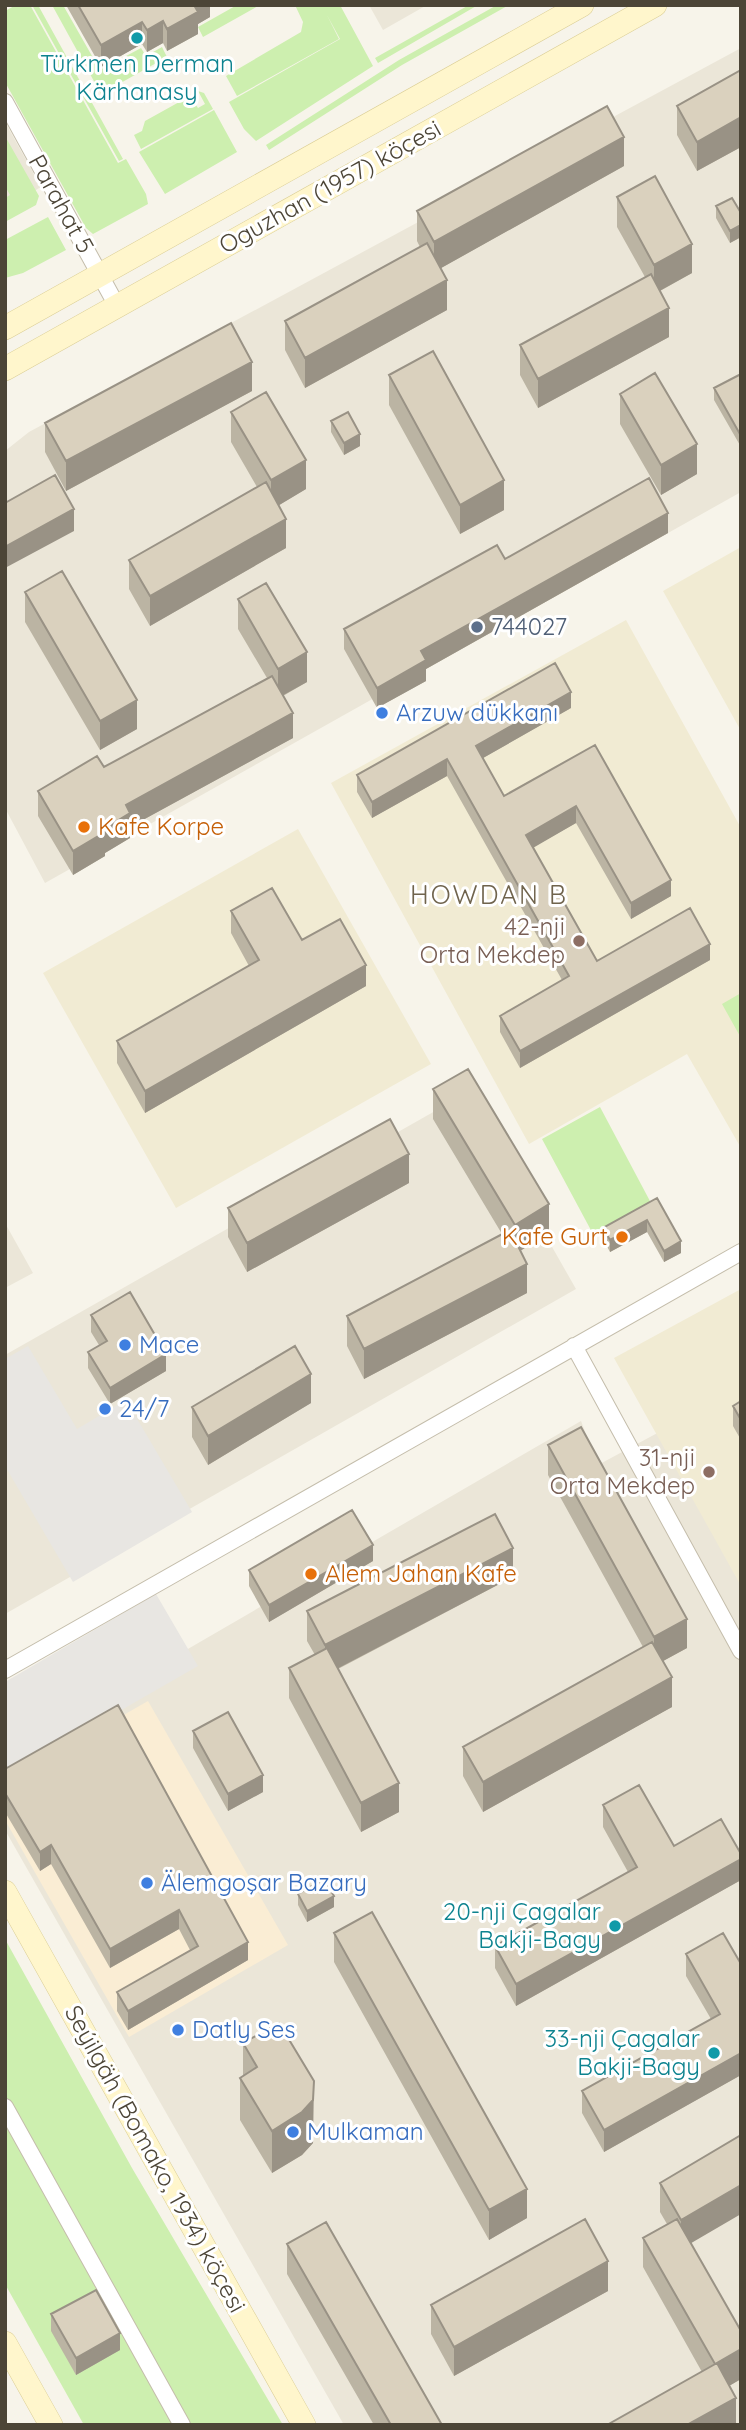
<svg xmlns="http://www.w3.org/2000/svg" width="746" height="2430" font-family="Quicksand,sans-serif">
<rect width="100%" height="100%" fill="#f7f4ea"/>
<path fill="#ebe6d8" d="M369,5H427L383,30Z
M741,48V492L45,883L5,808V451L29,432Z
M5,122L41,187L5,208Z
M465,1094L576,1289L5,1614V1355Z
M5,1223L33,1273L5,1288Z
M741,1388V2425H344L5,1830V1755L581,1421L598,1465Z"/>
<path fill="#faedd4" d="M148,1701L288,1945L129,2037L5,1820V1783Z"/>
<path fill="#f1ebd3" d="M741,547V731L663,591Z
M626,620L741,828V1148L687,1054L529,1144L331,783Z
M298,829L431,1064L176,1208L43,973Z
M741,1289V1586L614,1358Z"/>
<path fill="#cdefaf" d="M16,5H30L118,163L126,159L146,194L148,204L93,234L86,228L5,82V11Z
M32,5H38L123,159L119,161Z
M52,5H63L100,70L141,48L146,56L162,47L167,57L101,94Z
M237,5H260L203,37L198,27Z
M295,5H340L373,66L256,141L244,129L229,102L340,39L327,15L339,39L237,96L226,76L301,32L303,22Z
M469,5H478L378,63L375,58Z
M497,5H509L402,65L269,150L266,145L399,60Z
M198,91L204,93L213,109L141,149L134,135L142,131L145,121L190,96L198,108L205,104Z
M214,110L237,152L165,194L139,152Z
M5,136L39,196L36,205L5,222V198L10,195L5,186Z
M48,217L66,250L23,273L5,278V240Z
M741,993V1038L722,1004Z
M600,1107L651,1203L593,1234L542,1139Z
M5,1939L132,2168L283,2425H84L5,2284Z"/>
<path fill="#e8e6e2" d="M28,1346L77,1429L126,1400L192,1512L73,1582L5,1466V1359Z
M156,1594L198,1666L5,1777V1682Z"/>
<g fill="none" stroke-linecap="round" stroke-linejoin="round">
<defs>
<path id="street" d="M5,102L117,306
M574,1346L741,1651
M5,1670L741,1252
M5,2107L182,2425"/>
<path id="secondary" d="M5,328L582,5
M5,369L655,5
M5,1892L304,2425
M5,2343L51,2425"/>
</defs>
<use href="#street" stroke="#c4bdab" stroke-width="18"/>
<use href="#secondary" stroke="#dbce95" stroke-width="24"/>
<use href="#street" stroke="#fff" stroke-width="16"/>
<use href="#secondary" stroke="#fff6cc" stroke-width="23"/>
</g>
<path fill="#bbb4a3" d="M66,5H212L210,6V17L198,24V34L167,51L163,43L147,52L142,44L101,67Z
M741,70V147L697,171L677,135V106Z
M624,166L441,268L447,310L305,388L285,350V321L420,247L417,241V211Z
M617,197L692,273L660,291L669,337L538,408L520,375V345L645,277L617,227Z
M716,206L741,213V237L730,243L716,218Z
M741,374V447L714,400V388Z
M389,375L504,510L460,534L389,405Z
M252,391L66,491L45,452V423Z
M620,394L697,474L661,495L620,424Z
M231,412L306,489L279,505L286,548L150,626L129,589V560L257,487L231,442Z
M331,421L360,446L344,455L331,432Z
M668,533L426,669V681L377,708L344,649V629L505,559Z
M25,592L137,729L100,750L25,622Z
M238,599L307,682L283,696L293,738L130,827V838L105,853V856L73,875L38,816V791L104,767L267,678L238,629Z
M571,708L483,758L504,796L595,745L671,896L631,919L576,823L533,847L597,961L710,960L520,1068L500,1032V1016L562,980L447,776L372,818L357,792V775Z
M231,911L302,940L366,986L145,1113L117,1063V1041L249,966L231,933Z
M433,1089L549,1233L520,1251L527,1293L364,1379L347,1346V1316L502,1234L433,1119Z
M409,1183L247,1272L228,1237V1208Z
M657,1198L681,1253L664,1262L647,1232L610,1252L603,1239V1228Z
M91,1315L166,1371L110,1404L88,1368V1352L99,1345L91,1332Z
M741,1401V1440L733,1426V1406Z
M311,1403L208,1465L192,1437V1407Z
M548,1445L687,1648L663,1661L672,1707L483,1812L463,1776V1747L643,1647L548,1475Z
M373,1561L269,1622L249,1586V1570Z
M513,1577L338,1669L399,1812L361,1832L289,1698V1668L315,1655L307,1641V1611Z
M193,1731L263,1792L228,1811L193,1748Z
M5,1769L248,1960L128,2030L117,2011V1992L190,1950L179,1929L110,1968L51,1864L40,1871L5,1812Z
M603,1805L674,1846L741,1854V1880L516,2006L495,1968V1946L628,1872L603,1827Z
M298,1894L334,1907L307,1922L298,1905Z
M334,1933L527,2218L489,2240L334,1962Z
M686,1954L741,1964V2075L604,2152L582,2113V2091L711,2019L686,1976Z
M243,2043L314,2124L313,2143L302,2155L272,2173L240,2120V2078L243,2076Z
M741,2135L691,2243L741,2349V2379L729,2386L736,2425L702,2372L643,2267V2238L667,2224L660,2212V2183Z
M287,2244L442,2425H374L287,2274Z
M608,2291L454,2376L431,2334V2305Z
M51,2314L120,2350L76,2375L51,2331Z"/>
<path fill="#999285" d="M193,5H212L210,6V17L198,24V34L167,51V29Z
M163,21V43L147,52V30Z
M142,22V44L101,67V45Z
M741,117V147L697,171V142Z
M624,137V166L434,272V242Z
M741,225V237L730,243V231Z
M692,244V273L654,294V265Z
M447,280V310L305,388V358Z
M669,308V337L538,408V379Z
M252,362V391L66,491V461Z
M360,434V446L344,455V443Z
M697,444V474L661,495V465Z
M306,460V489L271,510V480Z
M504,480V510L460,534V505Z
M74,509V531L5,568V547Z
M668,513V533L426,669V681L377,708V688L421,651Z
M286,519V548L150,626V596Z
M307,652V682L278,698V669Z
M571,692V708L476,762V746Z
M137,700V729L100,750V721Z
M293,713V738L130,827V838L105,853V856L73,875V851L104,829L126,805Z
M447,759V776L372,818V802Z
M576,806V823L526,852V835Z
M671,880V896L631,919V903Z
M710,944V960L520,1068V1051Z
M366,965V986L145,1113V1091Z
M409,1154V1183L247,1272V1243Z
M549,1204V1233L515,1254V1225Z
M647,1220V1232L610,1252V1240Z
M681,1241V1253L664,1262V1251Z
M527,1264V1293L364,1379V1349Z
M166,1354V1371L110,1404V1388Z
M311,1374V1403L208,1465V1436Z
M373,1545V1561L269,1622V1605Z
M513,1548V1577L325,1675V1645Z
M687,1619V1648L654,1666V1637Z
M672,1677V1707L483,1812V1782Z
M263,1775V1792L228,1811V1794Z
M399,1783V1812L361,1832V1803Z
M51,1845V1864L40,1871V1852Z
M741,1859V1880L516,2006V1984Z
M334,1896V1907L307,1922V1911Z
M179,1910V1929L110,1968V1949Z
M248,1942V1960L128,2030V2011Z
M741,2053V2075L604,2152V2130Z
M314,2081L313,2143L302,2155L272,2173V2131Z
M741,2185V2214L681,2249V2220Z
M527,2189V2218L489,2240V2210Z
M608,2261V2291L454,2376V2347Z
M120,2333V2350L76,2375V2358Z
M741,2349V2379L715,2394V2364Z
M736,2398V2425H687Z"/>
<path fill="#dad1be" stroke="#999285" stroke-width="2" d="M78,5H194L198,12L167,29L163,21L147,30L142,22L101,45Z
M741,70V117L697,142L677,106Z
M607,106L624,137L434,242L417,211Z
M655,176L692,244L654,265L617,197Z
M732,198L741,213V225L730,231L716,206Z
M427,243L447,280L305,358L285,321Z
M651,274L669,308L538,379L520,345Z
M231,323L252,362L66,461L45,423Z
M433,351L504,480L460,505L389,375Z
M655,373L697,444L661,465L620,394Z
M741,374V436L714,388Z
M266,392L306,460L271,480L231,412Z
M348,412L360,434L344,443L331,421Z
M55,475L74,509L5,547V503Z
M649,478L668,513L421,651L426,660L377,688L344,629L497,545L505,559Z
M266,482L286,519L150,596L129,560Z
M62,571L137,700L100,721L25,592Z
M266,583L307,652L278,669L238,599Z
M555,663L571,692L476,746L504,796L595,745L671,880L631,903L576,806L526,835L597,961L690,908L710,944L520,1051L500,1016L569,976L447,759L372,802L357,775Z
M272,676L293,713L126,805L130,813L104,829L105,832L73,851L38,791L97,756L104,767Z
M272,888L302,940L340,919L366,965L145,1091L117,1041L259,960L231,911Z
M468,1069L549,1204L515,1225L433,1089Z
M390,1119L409,1154L247,1243L228,1208Z
M657,1198L681,1241L664,1251L647,1220L610,1240L603,1228Z
M510,1230L527,1264L364,1349L347,1316Z
M130,1292L166,1354L110,1388L88,1352L107,1341L91,1315Z
M295,1346L311,1374L208,1436L192,1407Z
M741,1401V1420L733,1406Z
M581,1427L687,1619L654,1637L548,1445Z
M352,1510L373,1545L269,1605L249,1570Z
M495,1514L513,1548L325,1645L307,1611Z
M652,1642L672,1677L483,1782L463,1747Z
M327,1648L399,1783L361,1803L289,1668Z
M118,1705L248,1942L128,2011L117,1992L198,1946L179,1910L110,1949L51,1845L40,1852L5,1793V1769Z
M228,1712L263,1775L228,1794L193,1731Z
M639,1785L674,1846L721,1819L741,1854V1859L516,1984L495,1946L637,1867L603,1805Z
M324,1879L334,1896L307,1911L298,1894Z
M372,1912L527,2189L489,2210L334,1933Z
M723,1933L741,1964V2053L604,2130L582,2091L720,2014L686,1954Z
M279,2023L314,2081L313,2100L302,2112L272,2131L240,2078L257,2067L243,2043Z
M741,2135V2185L681,2220L660,2183Z
M585,2219L608,2261L454,2347L431,2305Z
M677,2219L741,2331V2349L715,2364L643,2238Z
M326,2222L442,2425H391L287,2244Z
M96,2290L120,2333L76,2358L51,2314Z
M717,2363L736,2398L687,2425H607Z"/>
<g fill="#0f9aa8" stroke="#fff" stroke-width="2.5">
<circle cx="137" cy="38" r="7"/>
<circle cx="615" cy="1926" r="7"/>
<circle cx="714" cy="2053" r="7"/>
</g>
<circle fill="#5c6f8a" stroke="#fff" stroke-width="2.5" cx="477" cy="627" r="7"/>
<g fill="#3f7fe0" stroke="#fff" stroke-width="2.5">
<circle cx="382" cy="713" r="7"/>
<circle cx="125" cy="1345" r="7"/>
<circle cx="105" cy="1409" r="7"/>
<circle cx="147" cy="1883" r="7"/>
<circle cx="178" cy="2030" r="7"/>
<circle cx="293" cy="2132" r="7"/>
</g>
<g fill="#e8710a" stroke="#fff" stroke-width="2.5">
<circle cx="84" cy="827" r="7"/>
<circle cx="622" cy="1237" r="7"/>
<circle cx="311" cy="1574" r="7"/>
</g>
<g fill="#8d6e63" stroke="#fff" stroke-width="2.5">
<circle cx="579" cy="941" r="7"/>
<circle cx="709" cy="1472" r="7"/>
</g>
<g text-anchor="middle" stroke-width="6" stroke-linejoin="round" paint-order="stroke">
<g font-size="24" fill="#0d838f" stroke="#fff" text-anchor="end">
<text x="137" y="72" text-anchor="middle">Türkmen Derman<tspan x="137" dy="28">Kärhanasy</tspan></text>
<text x="601" y="1920">20-nji Çagalar<tspan x="601" dy="28">Bakji-Bagy</tspan></text>
<text x="700" y="2047">33-nji Çagalar<tspan x="700" dy="28">Bakji-Bagy</tspan></text>
</g>
<g font-size="24" fill="#4c4537" stroke="#fff">
<text transform="translate(330 187) rotate(-29)" y="8">Oguzhan (1957) köçesi</text>
<text transform="translate(61 204) rotate(61)" y="8">Parahat 5</text>
<text transform="translate(155 2159) rotate(61)" y="8">Seýilgäh (Bomako, 1934) köçesi</text>
</g>
<g font-size="24" fill="#4e5e75" stroke="#fff" text-anchor="start">
<text x="491" y="635">744027</text>
</g>
<g font-size="24" fill="#366cbe" stroke="#fff" text-anchor="start">
<text x="396" y="721">Arzuw dükkanı</text>
<text x="139" y="1353">Mace</text>
<text x="119" y="1417">24/7</text>
<text x="161" y="1891">Älemgoşar Bazary</text>
<text x="192" y="2038">Datly Ses</text>
<text x="307" y="2140">Mulkaman</text>
</g>
<g font-size="24" fill="#c56008" stroke="#fff" text-anchor="start">
<text x="98" y="835">Kafe Korpe</text>
<text x="608" y="1245" text-anchor="end">Kafe Gurt</text>
<text x="325" y="1582">Alem Jahan Kafe</text>
</g>
<g font-size="24" fill="#785e54" stroke="#fff" text-anchor="end">
<text x="565" y="935">42-nji<tspan x="565" dy="28">Orta Mekdep</tspan></text>
<text x="695" y="1466">31-nji<tspan x="695" dy="28">Orta Mekdep</tspan></text>
</g>
<g font-size="26" letter-spacing="2" fill="#70644d" stroke="#fff">
<text x="489" y="904">HOWDAN B</text>
</g>
</g>
<rect width="746" height="2430" fill="none" stroke="#4c4537" stroke-width="14"/>
</svg>
